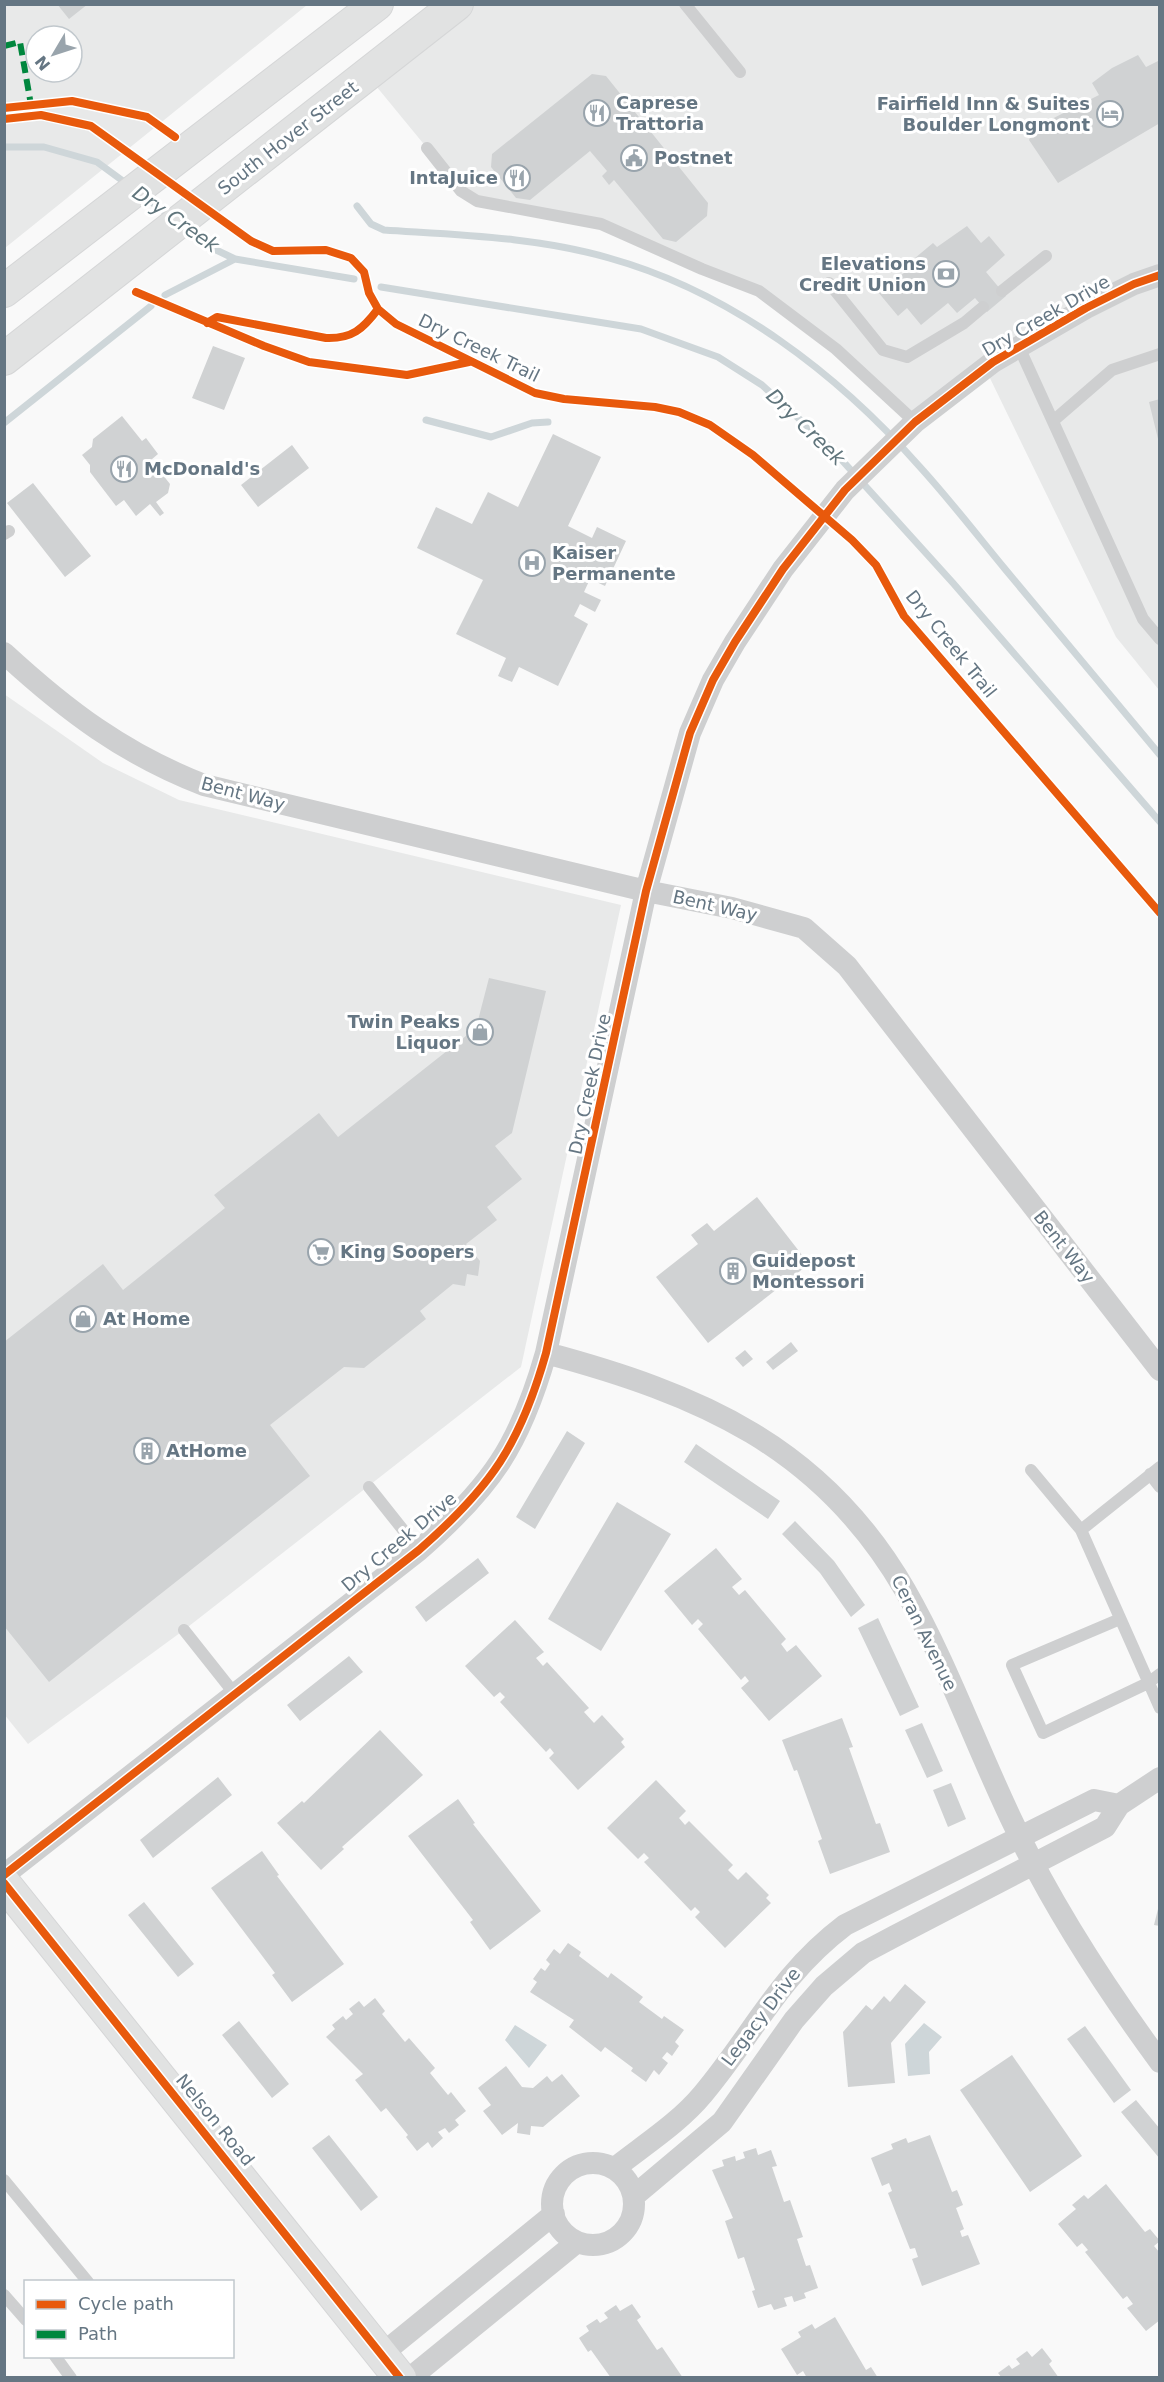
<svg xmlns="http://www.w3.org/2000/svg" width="1164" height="2382" font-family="'DejaVu Sans',sans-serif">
<rect width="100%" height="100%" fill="#f9f9f9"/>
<path fill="#e8e9e9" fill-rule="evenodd" d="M5,5H307L5,248ZM36,36H72V72H36Z
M456,5H1159V690L1116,637L985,368L915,422L778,304L611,227L477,201L427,148L367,75Z
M4,694L103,763L179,800L621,905L521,1367L184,1630L28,1744L4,1714Z"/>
<path fill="#ced6d9" d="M924,2023L942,2037L929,2052L930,2074L908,2076L905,2044Z
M515,2025L547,2045L529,2068L505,2040Z"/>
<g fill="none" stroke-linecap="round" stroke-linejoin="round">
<path stroke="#ced6d9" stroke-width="7" d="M4,147H44L97,162L127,184
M141,195L171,216
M357,206L371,224L384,230C459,235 537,237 609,258C731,292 837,373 920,467C950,500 977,535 1005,569C1057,631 1108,693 1160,755
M185,227L214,249L235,259L354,279
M381,287L641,329L718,357L762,385L830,447L953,583L1160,822
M165,295L235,259
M426,420L491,437L532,423L548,422
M4,423L151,306"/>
</g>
<path fill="#d0d2d3" d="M57,4H88L69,19Z
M1138,55L1146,67L1160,60V123L1058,183L1029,140L1034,128L1099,95L1092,83L1112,68Z
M592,74L606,76L708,203L707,216L676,242L663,239L614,180L609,185L602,176L607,171L590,151L530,200L516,198L491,167L492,154Z
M967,226L981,243L989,236L1005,255L986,272L1006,296L987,312L975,298L957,313L948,303L921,325L907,308L898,316L878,292L919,262L915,258L933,243L937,247Z
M213,346L245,358L224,410L192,398Z
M1160,399V443H1159L1149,402Z
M122,416L142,441L146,438L158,454L151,460L170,484L168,493L156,502L164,513L160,516L150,504L136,516L124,500L116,506L90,472V465L82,455L92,447L93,439Z
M553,434L601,457L568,526L592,538L597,527L626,541L605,586L590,579L584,592L601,600L595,612L580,604L574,616L588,624L558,686L519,667L512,682L498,676L506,658L456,634L483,580L417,548L436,507L472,524L488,492L518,507Z
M292,445L309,468L258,507L241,485Z
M33,483L91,556L65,577L7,503Z
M489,978L546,991L512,1133L495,1146L522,1179L487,1207L497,1220L466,1244L480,1261L478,1276L467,1274L465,1286L453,1284L420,1311L426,1319L364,1368L344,1367L270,1425L310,1476L49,1682L4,1626V1342L103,1264L123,1290L225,1208L214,1195L319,1113L338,1137L476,1028Z
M757,1197L809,1264L708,1343L656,1277L698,1244L691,1235L707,1223L714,1231Z
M791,1342L798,1351L773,1370L766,1362Z
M745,1350L753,1359L743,1367L735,1358Z
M567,1431L585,1443L535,1529L516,1517Z
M696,1444L780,1501L768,1519L684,1462Z
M617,1502L671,1534L601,1651L548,1619Z
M795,1521L834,1561L865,1605L851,1617L820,1573L782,1534Z
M716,1548L742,1579L732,1587L739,1595L745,1590L786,1639L781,1644L787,1652L796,1645L822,1676L769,1721L741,1688L749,1681L745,1676L741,1680L698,1629L703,1624L698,1619L692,1625L664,1591Z
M478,1558L489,1573L426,1622L415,1607Z
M878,1618L919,1707L900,1716L858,1628Z
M515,1620L544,1652L536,1658L543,1666L547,1662L589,1708L584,1712L594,1723L602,1715L624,1739L621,1742L625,1747L578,1790L549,1758L554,1753L550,1748L546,1752L500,1702L505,1697L500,1692L494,1697L465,1666Z
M349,1656L363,1672L300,1721L287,1705Z
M842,1718L853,1747L849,1748L876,1824L880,1823L890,1852L830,1874L818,1841L822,1839L797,1770L794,1771L782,1740Z
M922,1723L943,1771L927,1778L905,1730Z
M380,1730L423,1775L342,1847L344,1849L321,1870L277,1823L302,1801L304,1803Z
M218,1777L232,1795L153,1858L140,1840Z
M656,1780L686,1811L679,1818L685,1825L689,1821L733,1865L728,1870L738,1880L746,1872L769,1895L766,1898L771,1903L725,1948L695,1917L700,1912L695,1907L691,1911L644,1862L649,1858L644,1853L638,1859L607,1828Z
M951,1783L966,1819L948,1827L933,1790Z
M458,1799L475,1823L473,1824L541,1911L490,1950L470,1922L473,1920L408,1836Z
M262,1851L279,1875L277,1876L344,1964L292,2002L272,1975L275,1973L211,1888Z
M144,1902L194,1964L178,1977L128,1915Z
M1159,1905L1160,1906V1926L1154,1925Z
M568,1943L581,1952L579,1956L608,1978L611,1973L643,1997L639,2002L662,2019L664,2016L684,2030L675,2042L679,2046L672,2056L667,2052L662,2058L668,2063L659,2075L654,2070L646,2082L631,2071L633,2068L605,2047L601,2052L569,2027L574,2020L530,1992L537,1982L533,1979L541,1968L545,1971L550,1964L546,1960L554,1949L560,1954Z
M905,1984L926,2002L891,2043L895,2083L848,2087L843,2032L866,2005L872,2010L884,1996L890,2002Z
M375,1998L385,2011L382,2014L405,2042L409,2038L435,2068L430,2073L448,2095L451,2092L466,2111L455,2120L459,2125L449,2133L445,2128L438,2132L443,2138L432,2148L428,2142L417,2151L406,2137L408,2135L386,2108L381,2112L355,2080L363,2074L326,2037L335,2029L332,2025L343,2016L346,2020L353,2014L349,2009L359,2001L364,2007Z
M239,2021L289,2084L272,2098L222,2035Z
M1085,2026L1131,2090L1114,2103L1067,2039Z
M1012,2055L1082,2156L1030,2192L960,2090Z
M506,2066L522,2087L533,2088L547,2076L552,2082L562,2074L580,2096L543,2127L531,2126L530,2135L517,2133L518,2123L502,2135L483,2111L491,2105L478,2088Z
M1136,2100L1160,2129V2159L1121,2112Z
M329,2135L378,2197L361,2211L312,2148Z
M930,2135L952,2192L957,2190L963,2205L956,2208L964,2229L960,2231L962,2237L968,2235L980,2264L922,2286L912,2259L918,2257L915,2248L910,2249L888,2193L892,2191L889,2183L882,2186L871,2158L893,2149L891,2144L906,2138L908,2143Z
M756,2148L758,2155L771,2150L777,2166L772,2167L784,2202L790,2200L803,2237L797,2239L806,2266L810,2265L818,2288L804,2293L806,2298L794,2302L792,2296L784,2298L787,2306L774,2310L771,2304L758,2308L752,2291L755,2290L744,2257L738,2259L725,2221L733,2218L712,2170L724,2166L722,2160L735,2156L736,2161L745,2158L743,2152Z
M1106,2184L1145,2232L1150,2229L1160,2241L1154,2246L1160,2253V2320L1146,2331L1127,2308L1133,2304L1127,2296L1123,2299L1085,2252L1088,2250L1082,2243L1077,2247L1058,2224L1076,2209L1072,2205L1084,2195L1088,2199Z
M632,2304L641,2317L637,2320L657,2350L662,2347L683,2378H611L591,2350L588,2352L579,2338L589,2331L586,2326L597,2319L600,2323L608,2318L604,2313L616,2305L620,2311Z
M835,2317L866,2370L871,2367L878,2378H807L803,2371L797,2375L781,2349L801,2337L798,2332L812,2324L815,2329Z
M1042,2348L1052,2361L1049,2364L1059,2378H1002L998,2373L1009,2365L1012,2369L1020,2364L1016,2359L1027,2351L1032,2357Z"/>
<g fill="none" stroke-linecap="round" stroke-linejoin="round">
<defs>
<path id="secondary" d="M4,291L377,4
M4,359L457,4
M4,1883L400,2378"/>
</defs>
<use href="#secondary" stroke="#d5d6d7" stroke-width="34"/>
<path stroke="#cecfd0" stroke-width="12" d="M685,4L740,72
M427,148L461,191L477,201L601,224L702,269L759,291L836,349L915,422
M829,283L883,350L907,357L964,323L983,307
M1002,291L1046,256
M1019,347L1143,619L1160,639
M1053,421L1112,370L1160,354
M4,534L9,531
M1031,1470L1081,1530L1160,1708
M1150,1474L1160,1487
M369,1487L419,1550
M1081,1530L1160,1467
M1120,1619L1012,1665L1043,1733L1148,1683L1160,1674
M184,1630L234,1693
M4,2180L88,2282
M4,2295L26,2320
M55,2356L71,2378"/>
<path stroke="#cecfd0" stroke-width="22" d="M4,653C67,711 124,754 204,785L646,891L732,908L804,928L847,966L1160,1370
M546,1353C699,1394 822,1446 905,1590C948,1665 977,1749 1015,1827C1055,1911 1105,1987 1160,2062
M4,1875L419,1550C491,1487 520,1445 546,1353L646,891L690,733L713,680L735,642L783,569L845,490L915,422L993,362L1086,308L1134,284L1160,275
M552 2204a41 41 0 1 1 82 0a41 41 0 1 1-82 0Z
M615,2168C644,2145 679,2123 703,2094C754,2033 779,1975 845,1925L1094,1800L1119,1805
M634,2196L722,2122L794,2020L824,1986L863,1953L895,1936L1105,1827L1119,1805L1160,1778
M382,2354L554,2214
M410,2378L577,2242"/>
<use href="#secondary" stroke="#e1e2e2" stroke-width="32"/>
<path stroke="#00873e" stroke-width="6" stroke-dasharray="12 6" stroke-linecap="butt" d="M4,46L20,42L31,105"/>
<defs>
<path id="cycleway" d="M4,108L72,101L147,117L175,137
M4,119L41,115L91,126L251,241L273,251L326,250L351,258L364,272L369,293L378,309L396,324L535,393L564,399L655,407L679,412L710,425L753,455L852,540L876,565L904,616L1160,913
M136,292L264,346L309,362L407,375L469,362
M207,323L217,317L326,338C352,339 363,329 378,309
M4,1875L419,1550C491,1487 520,1445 546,1353L646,891L690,733L713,680L735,642L783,569L845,490L915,422L993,362L1086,308L1134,284L1160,275
M4,1883L400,2378"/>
</defs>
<use href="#cycleway" stroke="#fff" stroke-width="11"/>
<use href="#cycleway" stroke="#e8590c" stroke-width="8"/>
</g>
<defs>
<symbol id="restaurant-ring" viewBox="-11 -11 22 22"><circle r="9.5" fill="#fff" stroke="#99a4ac" stroke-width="1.5"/><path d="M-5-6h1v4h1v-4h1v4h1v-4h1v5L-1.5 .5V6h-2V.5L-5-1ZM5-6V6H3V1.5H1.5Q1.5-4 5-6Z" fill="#99a4ac"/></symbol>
<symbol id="hotel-ring" viewBox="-11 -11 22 22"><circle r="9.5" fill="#fff" stroke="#99a4ac" stroke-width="1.5"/><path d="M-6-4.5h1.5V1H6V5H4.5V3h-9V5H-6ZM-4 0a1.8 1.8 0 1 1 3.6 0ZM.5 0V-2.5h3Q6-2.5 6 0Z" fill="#99a4ac"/></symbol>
<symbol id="civic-ring" viewBox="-11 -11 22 22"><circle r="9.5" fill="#fff" stroke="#99a4ac" stroke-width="1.5"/><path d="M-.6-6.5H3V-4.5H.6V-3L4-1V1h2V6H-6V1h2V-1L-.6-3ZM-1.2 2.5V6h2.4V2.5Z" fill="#99a4ac"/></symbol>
<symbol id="bank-ring" viewBox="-11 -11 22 22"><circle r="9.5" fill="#fff" stroke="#99a4ac" stroke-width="1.5"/><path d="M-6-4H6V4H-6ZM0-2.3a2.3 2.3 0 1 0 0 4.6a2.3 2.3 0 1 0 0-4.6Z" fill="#99a4ac"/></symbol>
<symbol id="hospital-ring" viewBox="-11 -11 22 22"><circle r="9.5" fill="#fff" stroke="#99a4ac" stroke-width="1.5"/><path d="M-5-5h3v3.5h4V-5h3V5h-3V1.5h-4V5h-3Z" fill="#99a4ac"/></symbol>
<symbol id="shop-ring" viewBox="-11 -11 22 22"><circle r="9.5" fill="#fff" stroke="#99a4ac" stroke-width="1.5"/><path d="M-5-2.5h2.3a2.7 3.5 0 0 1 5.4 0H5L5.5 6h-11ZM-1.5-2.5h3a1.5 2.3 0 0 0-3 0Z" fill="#99a4ac"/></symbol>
<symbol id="supermarket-ring" viewBox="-11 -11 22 22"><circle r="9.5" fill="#fff" stroke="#99a4ac" stroke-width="1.5"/><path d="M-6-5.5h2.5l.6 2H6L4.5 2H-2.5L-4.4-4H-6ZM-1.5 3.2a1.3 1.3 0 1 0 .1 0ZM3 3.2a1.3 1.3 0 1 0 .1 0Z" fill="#99a4ac"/></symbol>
<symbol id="building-ring" viewBox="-11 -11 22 22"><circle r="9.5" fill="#fff" stroke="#99a4ac" stroke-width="1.5"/><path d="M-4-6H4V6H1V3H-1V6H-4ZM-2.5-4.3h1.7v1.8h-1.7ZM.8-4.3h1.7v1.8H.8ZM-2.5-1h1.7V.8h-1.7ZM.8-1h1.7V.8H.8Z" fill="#99a4ac"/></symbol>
</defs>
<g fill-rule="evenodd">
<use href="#restaurant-ring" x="582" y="98" width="30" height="30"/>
<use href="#hotel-ring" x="1095" y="99" width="30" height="30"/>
<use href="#civic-ring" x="619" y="143" width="30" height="30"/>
<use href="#restaurant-ring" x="502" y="163" width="30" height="30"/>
<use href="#bank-ring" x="931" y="259" width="30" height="30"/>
<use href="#restaurant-ring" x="109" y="454" width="30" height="30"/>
<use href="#hospital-ring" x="517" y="548" width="30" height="30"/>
<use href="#shop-ring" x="465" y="1017" width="30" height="30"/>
<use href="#supermarket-ring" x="306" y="1237" width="30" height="30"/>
<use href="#building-ring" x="718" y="1256" width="30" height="30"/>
<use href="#shop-ring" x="68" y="1304" width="30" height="30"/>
<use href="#building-ring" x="132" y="1436" width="30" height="30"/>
</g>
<g text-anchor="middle" stroke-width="6" stroke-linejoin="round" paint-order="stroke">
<g font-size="18" font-weight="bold" fill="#657683" stroke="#fff" text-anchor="start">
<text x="616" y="109">Caprese<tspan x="616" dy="21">Trattoria</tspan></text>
<text x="1090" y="110" text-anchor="end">Fairfield Inn &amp; Suites<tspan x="1090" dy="21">Boulder Longmont</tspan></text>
<text x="654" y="164">Postnet</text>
<text x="498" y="184" text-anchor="end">IntaJuice</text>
<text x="926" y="270" text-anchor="end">Elevations<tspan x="926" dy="21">Credit Union</tspan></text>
<text x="144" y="475">McDonald's</text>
<text x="552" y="559">Kaiser<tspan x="552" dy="21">Permanente</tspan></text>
<text x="460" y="1028" text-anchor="end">Twin Peaks<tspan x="460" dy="21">Liquor</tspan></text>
<text x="340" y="1258">King Soopers</text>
<text x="752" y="1267">Guidepost<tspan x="752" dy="21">Montessori</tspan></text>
<text x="103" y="1325">At Home</text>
<text x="166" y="1457">AtHome</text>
</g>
<g font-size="18" fill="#657683" stroke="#fff">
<text transform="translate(288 138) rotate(-38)" y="6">South Hover Street</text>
<text transform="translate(1046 316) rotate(-30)" y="6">Dry Creek Drive</text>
<text transform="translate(479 348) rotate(26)" y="6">Dry Creek Trail</text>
<text transform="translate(951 644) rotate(51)" y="6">Dry Creek Trail</text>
<text transform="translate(243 794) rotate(15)" y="6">Bent Way</text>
<text transform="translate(715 906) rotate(13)" y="6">Bent Way</text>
<text transform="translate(590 1084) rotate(-78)" y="6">Dry Creek Drive</text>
<text transform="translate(1064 1247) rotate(52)" y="6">Bent Way</text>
<text transform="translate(399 1542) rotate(-40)" y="6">Dry Creek Drive</text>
<text transform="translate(924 1633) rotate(64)" y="6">Ceran Avenue</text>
<text transform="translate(761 2017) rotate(-53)" y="6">Legacy Drive</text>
<text transform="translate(215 2120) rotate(51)" y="6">Nelson Road</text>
</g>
<g font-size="20" font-style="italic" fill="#60757c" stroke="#fff">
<text transform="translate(176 219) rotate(35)" y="7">Dry Creek</text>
<text transform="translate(806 427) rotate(44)" y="7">Dry Creek</text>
</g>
</g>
<rect width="1164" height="2382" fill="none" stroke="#657683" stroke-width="12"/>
<rect x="24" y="2280" width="210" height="78" fill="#ffffff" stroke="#c1c8cd" stroke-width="1.5"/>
<rect x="36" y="2300" width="30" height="9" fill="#e8590c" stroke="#c1c8cd" stroke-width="1.5"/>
<text x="78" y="2310" font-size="18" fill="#657683">Cycle path</text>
<rect x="36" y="2330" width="30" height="9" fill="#00873e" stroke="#c1c8cd" stroke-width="1.5"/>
<text x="78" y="2340" font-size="18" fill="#657683">Path</text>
<g transform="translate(54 54) rotate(231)"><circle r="28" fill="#ffffff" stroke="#c1c8cd" stroke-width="1.5"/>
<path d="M0-4.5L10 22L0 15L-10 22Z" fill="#99a4ac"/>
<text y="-9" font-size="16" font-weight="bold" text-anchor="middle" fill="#657683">N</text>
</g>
</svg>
